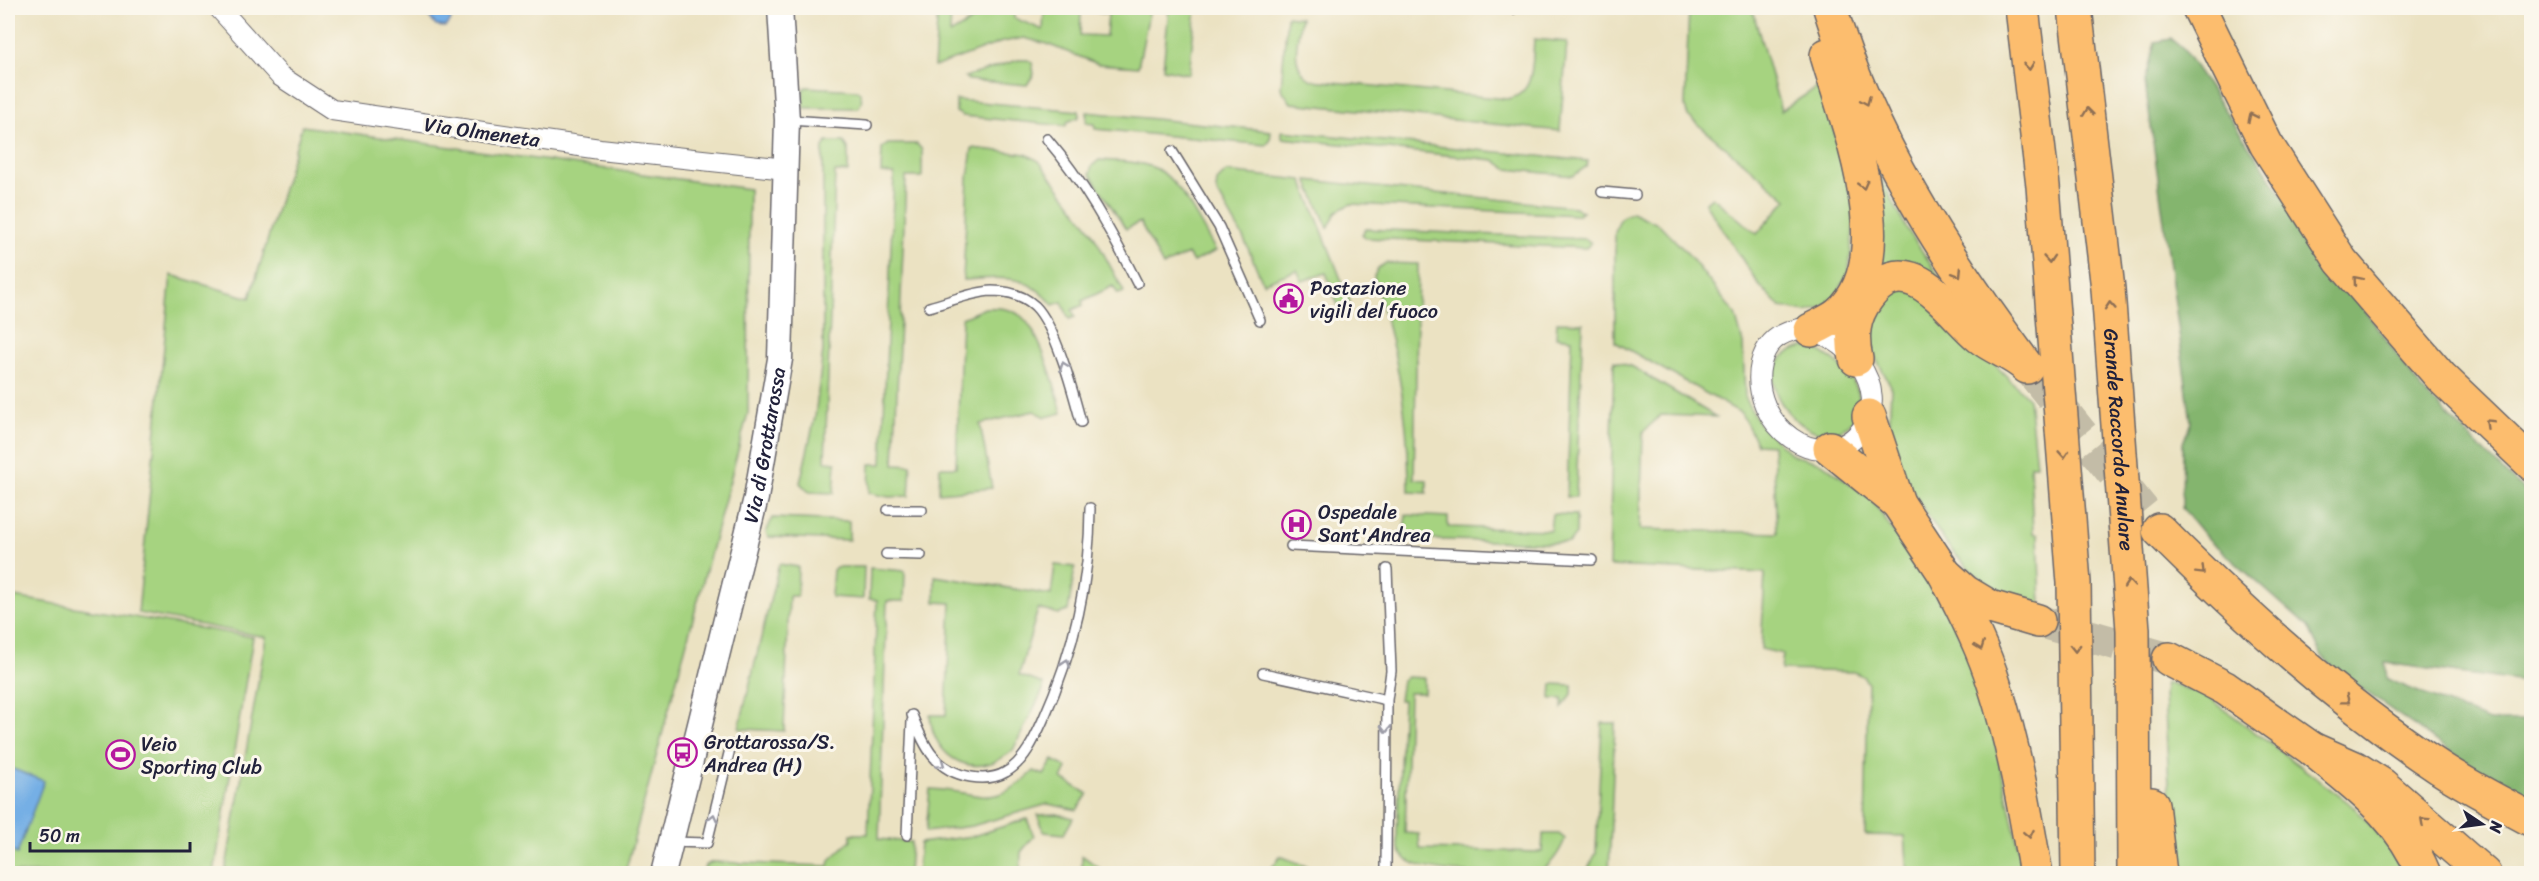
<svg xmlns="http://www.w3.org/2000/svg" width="2539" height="881" font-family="Sriracha,sans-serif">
<rect width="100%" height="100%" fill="#fbf7ec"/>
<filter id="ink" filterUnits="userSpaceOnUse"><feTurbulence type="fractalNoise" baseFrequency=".0167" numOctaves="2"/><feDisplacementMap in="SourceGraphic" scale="12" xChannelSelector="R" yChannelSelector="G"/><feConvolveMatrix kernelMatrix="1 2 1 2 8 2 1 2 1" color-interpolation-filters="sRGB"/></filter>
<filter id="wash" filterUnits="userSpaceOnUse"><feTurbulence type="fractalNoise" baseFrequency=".008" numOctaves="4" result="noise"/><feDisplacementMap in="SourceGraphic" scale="24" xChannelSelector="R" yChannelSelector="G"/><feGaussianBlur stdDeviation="1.35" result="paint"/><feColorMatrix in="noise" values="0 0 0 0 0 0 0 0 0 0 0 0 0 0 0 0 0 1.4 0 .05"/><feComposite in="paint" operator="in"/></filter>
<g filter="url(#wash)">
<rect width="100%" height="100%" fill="#ebe2c2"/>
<path fill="#a6d380" stroke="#647a5e" stroke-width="1.5" d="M938,8H951L950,34L984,14L985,8H1014V18L1043,30L1044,10L1027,8H1087V12H1081L1080,35L1106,36L1108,14L1096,12V8H1150L1138,67L1098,64L1047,44L1024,38L1002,42L934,67Z
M1169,8H1196L1189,74L1163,69Z
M1689,8H1752L1781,111L1822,84L1855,212L1849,270L1838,293L1824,307L1806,312L1780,307L1759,285L1705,203L1712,197L1757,234L1787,199L1688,116L1685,107Z
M1287,16L1301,18C1298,39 1288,68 1312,80L1507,99C1536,94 1532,62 1534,39L1567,42L1560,131L1291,103L1281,88Z
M1018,60H1028L1032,63L1034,74L1027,85L968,80L965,77Z
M806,87L857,90C863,95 863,104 857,108H804L803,90Z
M956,100L1079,111V117L1067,122L1066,126L963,116L956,112Z
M1087,112L1271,131L1270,141L1266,145L1095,129L1094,124L1086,123Z
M302,126L749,189L748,413L625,873H225L266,637L138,613L171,275L250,298Z
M1282,131L1588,161L1587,166L1573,176L1507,169L1494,160L1282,138Z
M827,142H844L848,148V172H835L825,461L836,462L834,493L809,492L800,483L815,417L823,351V148Z
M888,144H917L922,150V177H906L894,464L911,465L909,496L889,497L869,493L870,464H882L894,174L881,173L882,148Z
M972,148L1026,154L1039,161L1091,230L1124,292L1118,294L1113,286L1082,301L1083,305L1072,310L1075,317L1069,319L1062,302L1053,305C1026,272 1001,278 963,280L968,179Z
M1870,156L1907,229L1949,291L1877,275Z
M1099,160C1116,161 1138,161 1155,168C1180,179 1202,228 1216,251L1193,262L1188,254L1163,266L1140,222L1126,229L1090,174L1092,166Z
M1226,172L1302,180L1350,302L1349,305L1339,308L1326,273L1302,281L1297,270L1263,283L1244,239L1216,190L1217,181Z
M1307,180L1575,207L1583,212L1577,215L1351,204L1337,211L1328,228Z
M1632,212L1660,225L1688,254L1735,314L1743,343L1745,399L1760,425L1792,455L1822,463L1872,500L1945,609L1979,670L2024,873H1908L1905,836L1865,835L1868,684L1864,677L1854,672L1781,670L1783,654L1761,649L1765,573L1609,566L1614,361L1633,367L1716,417L1661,415L1643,432L1640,529L1777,533L1773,445L1757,444L1741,413L1615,342V233L1620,218Z
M1366,229L1586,239L1591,243L1586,248L1366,238L1362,234Z
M1386,263L1418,264L1414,479L1427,480V493L1409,492C1409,439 1403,386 1390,335C1386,315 1377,296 1374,276L1378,268Z
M1899,286L1932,301L2029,399L2036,465H2030L2033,533L2038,535L2041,606L2000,591L1971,571L1947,545L1917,499L1901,470L1889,437L1891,386L1870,348L1867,319Z
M985,308C998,307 1011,308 1021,316C1040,331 1056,389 1062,413L1046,417L1034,411L980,424L992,488L939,493L940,467H956L962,318Z
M1557,322L1583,323L1576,497H1567L1572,339L1556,337Z
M1804,347C1840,352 1886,405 1841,430C1804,452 1732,365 1804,347Z
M1552,514L1576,515V534L1569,543L1403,539L1406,515L1448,517V527L1550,530Z
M772,518L849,521V540L768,537L766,533Z
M779,564L798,567L797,596H789L784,731L741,729L739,728Z
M1055,565L1075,567L1068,611L1059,614L1038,609L1019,675L1043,684V690L1013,750C977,782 933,761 930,715H946L951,603L935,602V576L1051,595Z
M836,567H864L863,599L831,597L833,570Z
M870,568L905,571L904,601H887L879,839L911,842L909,873H703L705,866L712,862L829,866L830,860L851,840V834H868L877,600L869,599Z
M8,596L253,637L214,873H8Z
M1407,677L1424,678V693H1409L1405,833L1419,834L1420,849L1542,852L1543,834H1559L1565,839C1559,854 1551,866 1537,873C1508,874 1428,876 1406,859C1398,852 1397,843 1397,834L1403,700H1399L1402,680Z
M2166,683L2204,694L2353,806L2392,849L2404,873H2174L2164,693Z
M1552,684L1572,685V694L1562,708L1563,699H1551Z
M1602,723H1615L1609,873H1586L1596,853Z
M1053,760L1067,768L1062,779L1088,794L1077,810L1048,804L972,826L926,832L930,789C978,790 990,813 1034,771L1044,775Z
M1057,814L1073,818L1064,834L1044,832L1038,815Z
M1027,819L1034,836L1021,852L1020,873H917L920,843L973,836Z
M1082,856H1083L1106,873H1082Z
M1280,856L1323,873H1268Z"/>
<path fill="#84b56e" stroke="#536c54" stroke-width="1.5" d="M2171,39L2184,50L2283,196L2422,390L2531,498V683L2385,663L2387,679L2489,721H2531V799L2490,779L2342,675L2322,656L2308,627L2205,536L2182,508L2183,443L2191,422L2145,82L2155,42Z"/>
<path fill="#74afe5" stroke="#4b6890" stroke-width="1.5" d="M423,8H447L452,15L450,22L445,27L436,26Z
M8,767L44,781L17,854L8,850Z"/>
</g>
<g filter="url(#ink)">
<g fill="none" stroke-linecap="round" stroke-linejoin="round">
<path stroke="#c3bca7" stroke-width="33" stroke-dasharray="33 16" stroke-linecap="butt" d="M2031,371L2159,530
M2038,621L2169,659"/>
<defs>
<path id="service" d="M1513,9V8
M789,120L867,125
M1047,139C1084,182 1112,233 1137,283
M1172,151L1219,227L1260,320
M1602,192L1635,195
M929,307C949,302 971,292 992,291C1007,291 1023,295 1035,306C1056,327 1073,392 1081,422
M888,510H922
M1291,546L1592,560
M886,554L921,555
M1263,673L1387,700
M912,715C924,746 935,771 971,777C983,779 996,778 1006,772C1024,762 1035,738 1043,720C1073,653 1090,582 1090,508
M907,835L912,721
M671,842L707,843L731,745
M1386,870L1387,700L1391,671L1387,569"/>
<path id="minor" d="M219,8L280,76L332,110L600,149L786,169
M1799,329C1845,330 1893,388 1862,429C1822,481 1747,423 1761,363C1766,343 1778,333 1799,329Z"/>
<g id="tertiary">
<path id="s1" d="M663,874L756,498L780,359L787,120L780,8"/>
</g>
<path id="trunk" d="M1856,359C1851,336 1853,317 1867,298C1908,242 1950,313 1980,337C1995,349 2014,354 2027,367
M1869,416L1898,503L1945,574L1965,592L1990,607L2038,621
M2159,530C2247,618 2336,699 2440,768C2469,787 2501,803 2532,820
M2169,659L2225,688L2312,749L2355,768L2382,785L2484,874"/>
<g id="motorway">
<path d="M1830,8C1870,140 1943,254 2025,364"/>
<path d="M2022,8L2043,186L2074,583L2078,874"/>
<path id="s2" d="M2075,8L2108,289L2133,630L2134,874"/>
<path d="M2199,8L2266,144L2341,261L2441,377L2532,464"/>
<path d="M1811,330C1820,325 1832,320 1839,314C1903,258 1846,122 1827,55"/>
<path d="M1830,448L1898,503"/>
<path d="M1945,574C1963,610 1982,645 1994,684C2014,745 2025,810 2036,874"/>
<path d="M2312,749C2358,787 2400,816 2424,874"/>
<path d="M2152,804L2160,874"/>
</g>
</defs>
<use href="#service" stroke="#68656a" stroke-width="12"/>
<use href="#minor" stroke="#68656a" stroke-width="22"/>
<use href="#tertiary" stroke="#68656a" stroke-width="27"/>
<use href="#trunk" stroke="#68656a" stroke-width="36"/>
<use href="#motorway" stroke="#68656a" stroke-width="36"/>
<use href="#service" stroke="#fff" stroke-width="9"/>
<use href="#minor" stroke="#fff" stroke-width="20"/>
<use href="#tertiary" stroke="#fff" stroke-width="24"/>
<use href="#trunk" stroke="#fcbd6e" stroke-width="33"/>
<use href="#motorway" stroke="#fcbd6e" stroke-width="33"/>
</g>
<defs><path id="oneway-chevron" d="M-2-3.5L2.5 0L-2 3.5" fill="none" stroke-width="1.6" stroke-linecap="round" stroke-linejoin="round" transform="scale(1.5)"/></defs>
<g stroke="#8f7054">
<use href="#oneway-chevron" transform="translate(2029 66) rotate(83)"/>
<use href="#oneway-chevron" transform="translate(1866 101) rotate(67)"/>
<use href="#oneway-chevron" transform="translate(2088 112) rotate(-97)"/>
<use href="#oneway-chevron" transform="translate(2252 117) rotate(-116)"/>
<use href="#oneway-chevron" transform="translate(1863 185) rotate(75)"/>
<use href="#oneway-chevron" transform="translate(2049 259) rotate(86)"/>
<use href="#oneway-chevron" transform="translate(1958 273) rotate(58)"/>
<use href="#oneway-chevron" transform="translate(2357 280) rotate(-131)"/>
<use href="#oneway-chevron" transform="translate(2110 306) rotate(-94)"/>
<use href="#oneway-chevron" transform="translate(2489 423) rotate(-136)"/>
<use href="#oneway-chevron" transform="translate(2064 454) rotate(86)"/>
<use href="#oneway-chevron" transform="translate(2201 571) rotate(45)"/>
<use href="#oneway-chevron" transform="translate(2129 584) rotate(-95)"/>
<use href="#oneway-chevron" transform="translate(1980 646) rotate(69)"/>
<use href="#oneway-chevron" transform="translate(2075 648) rotate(89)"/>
<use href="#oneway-chevron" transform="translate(2346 700) rotate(37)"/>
<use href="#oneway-chevron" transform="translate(2424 821) rotate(-138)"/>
<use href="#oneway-chevron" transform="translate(2029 834) rotate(79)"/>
</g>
<g stroke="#9c9ca7">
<use href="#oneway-chevron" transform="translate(1064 366) rotate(-110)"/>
<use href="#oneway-chevron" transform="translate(1066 663) rotate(-71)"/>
<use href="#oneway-chevron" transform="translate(1386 729) rotate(90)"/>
<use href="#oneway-chevron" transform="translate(941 764) rotate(35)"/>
<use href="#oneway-chevron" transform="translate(713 818) rotate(-77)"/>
</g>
</g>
<defs>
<symbol id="civic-ring" viewBox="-11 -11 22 22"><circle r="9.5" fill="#fbf7ec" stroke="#b5179e" stroke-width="1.5"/><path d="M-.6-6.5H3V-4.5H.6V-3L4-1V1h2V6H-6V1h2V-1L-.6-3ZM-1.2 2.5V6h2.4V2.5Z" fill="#b5179e"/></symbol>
<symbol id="hospital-ring" viewBox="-11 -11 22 22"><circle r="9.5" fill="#fbf7ec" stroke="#b5179e" stroke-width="1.5"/><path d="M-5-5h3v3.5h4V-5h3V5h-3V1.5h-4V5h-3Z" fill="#b5179e"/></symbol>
<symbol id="bus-ring" viewBox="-11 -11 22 22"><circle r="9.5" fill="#fbf7ec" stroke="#b5179e" stroke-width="1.5"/><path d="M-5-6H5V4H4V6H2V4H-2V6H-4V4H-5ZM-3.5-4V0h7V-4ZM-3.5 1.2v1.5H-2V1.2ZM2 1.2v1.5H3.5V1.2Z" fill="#b5179e"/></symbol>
<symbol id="stadium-ring" viewBox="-11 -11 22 22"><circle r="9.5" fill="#fbf7ec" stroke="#b5179e" stroke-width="1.5"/><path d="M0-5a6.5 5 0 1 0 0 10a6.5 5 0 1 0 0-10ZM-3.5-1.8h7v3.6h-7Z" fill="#b5179e"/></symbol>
</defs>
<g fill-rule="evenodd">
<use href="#civic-ring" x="1272" y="282" width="33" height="33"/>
<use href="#hospital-ring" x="1280" y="508" width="33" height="33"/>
<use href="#bus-ring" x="666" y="736" width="33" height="33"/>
<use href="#stadium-ring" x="104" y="738" width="33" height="33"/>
</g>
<g text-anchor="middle" stroke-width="6" stroke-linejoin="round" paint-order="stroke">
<g font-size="20" fill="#22223b" stroke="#fbf7ec">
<text transform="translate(482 132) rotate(8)" y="7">Via Olmeneta</text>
<text dy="7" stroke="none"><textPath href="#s2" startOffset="434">Grande Raccordo Anulare</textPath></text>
<text dy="7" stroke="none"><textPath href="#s1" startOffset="441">Via di Grottarossa</textPath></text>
</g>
<g font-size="20" fill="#22223b" stroke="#fbf7ec" text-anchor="start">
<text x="1310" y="295">Postazione<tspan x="1310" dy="23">vigili del fuoco</tspan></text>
<text x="1318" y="519">Ospedale<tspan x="1318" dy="23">Sant'Andrea</tspan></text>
<text x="704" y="749">Grottarossa/S.<tspan x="704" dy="23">Andrea (H)</tspan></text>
<text x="141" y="751">Veio<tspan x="141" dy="23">Sporting Club</tspan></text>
</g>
</g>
<rect width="2539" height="881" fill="none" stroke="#fbf7ec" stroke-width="30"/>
<g transform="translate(2482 824) rotate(103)" stroke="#fbf7ec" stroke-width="4.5" paint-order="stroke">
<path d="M0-4.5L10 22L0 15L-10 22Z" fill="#22223b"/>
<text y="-9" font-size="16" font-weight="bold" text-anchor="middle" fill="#22223b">N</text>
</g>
<path d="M30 842v9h160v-9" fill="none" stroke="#22223b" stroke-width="3"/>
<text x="39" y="842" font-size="18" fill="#22223b" stroke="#fbf7ec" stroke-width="4.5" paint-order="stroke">50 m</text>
</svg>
